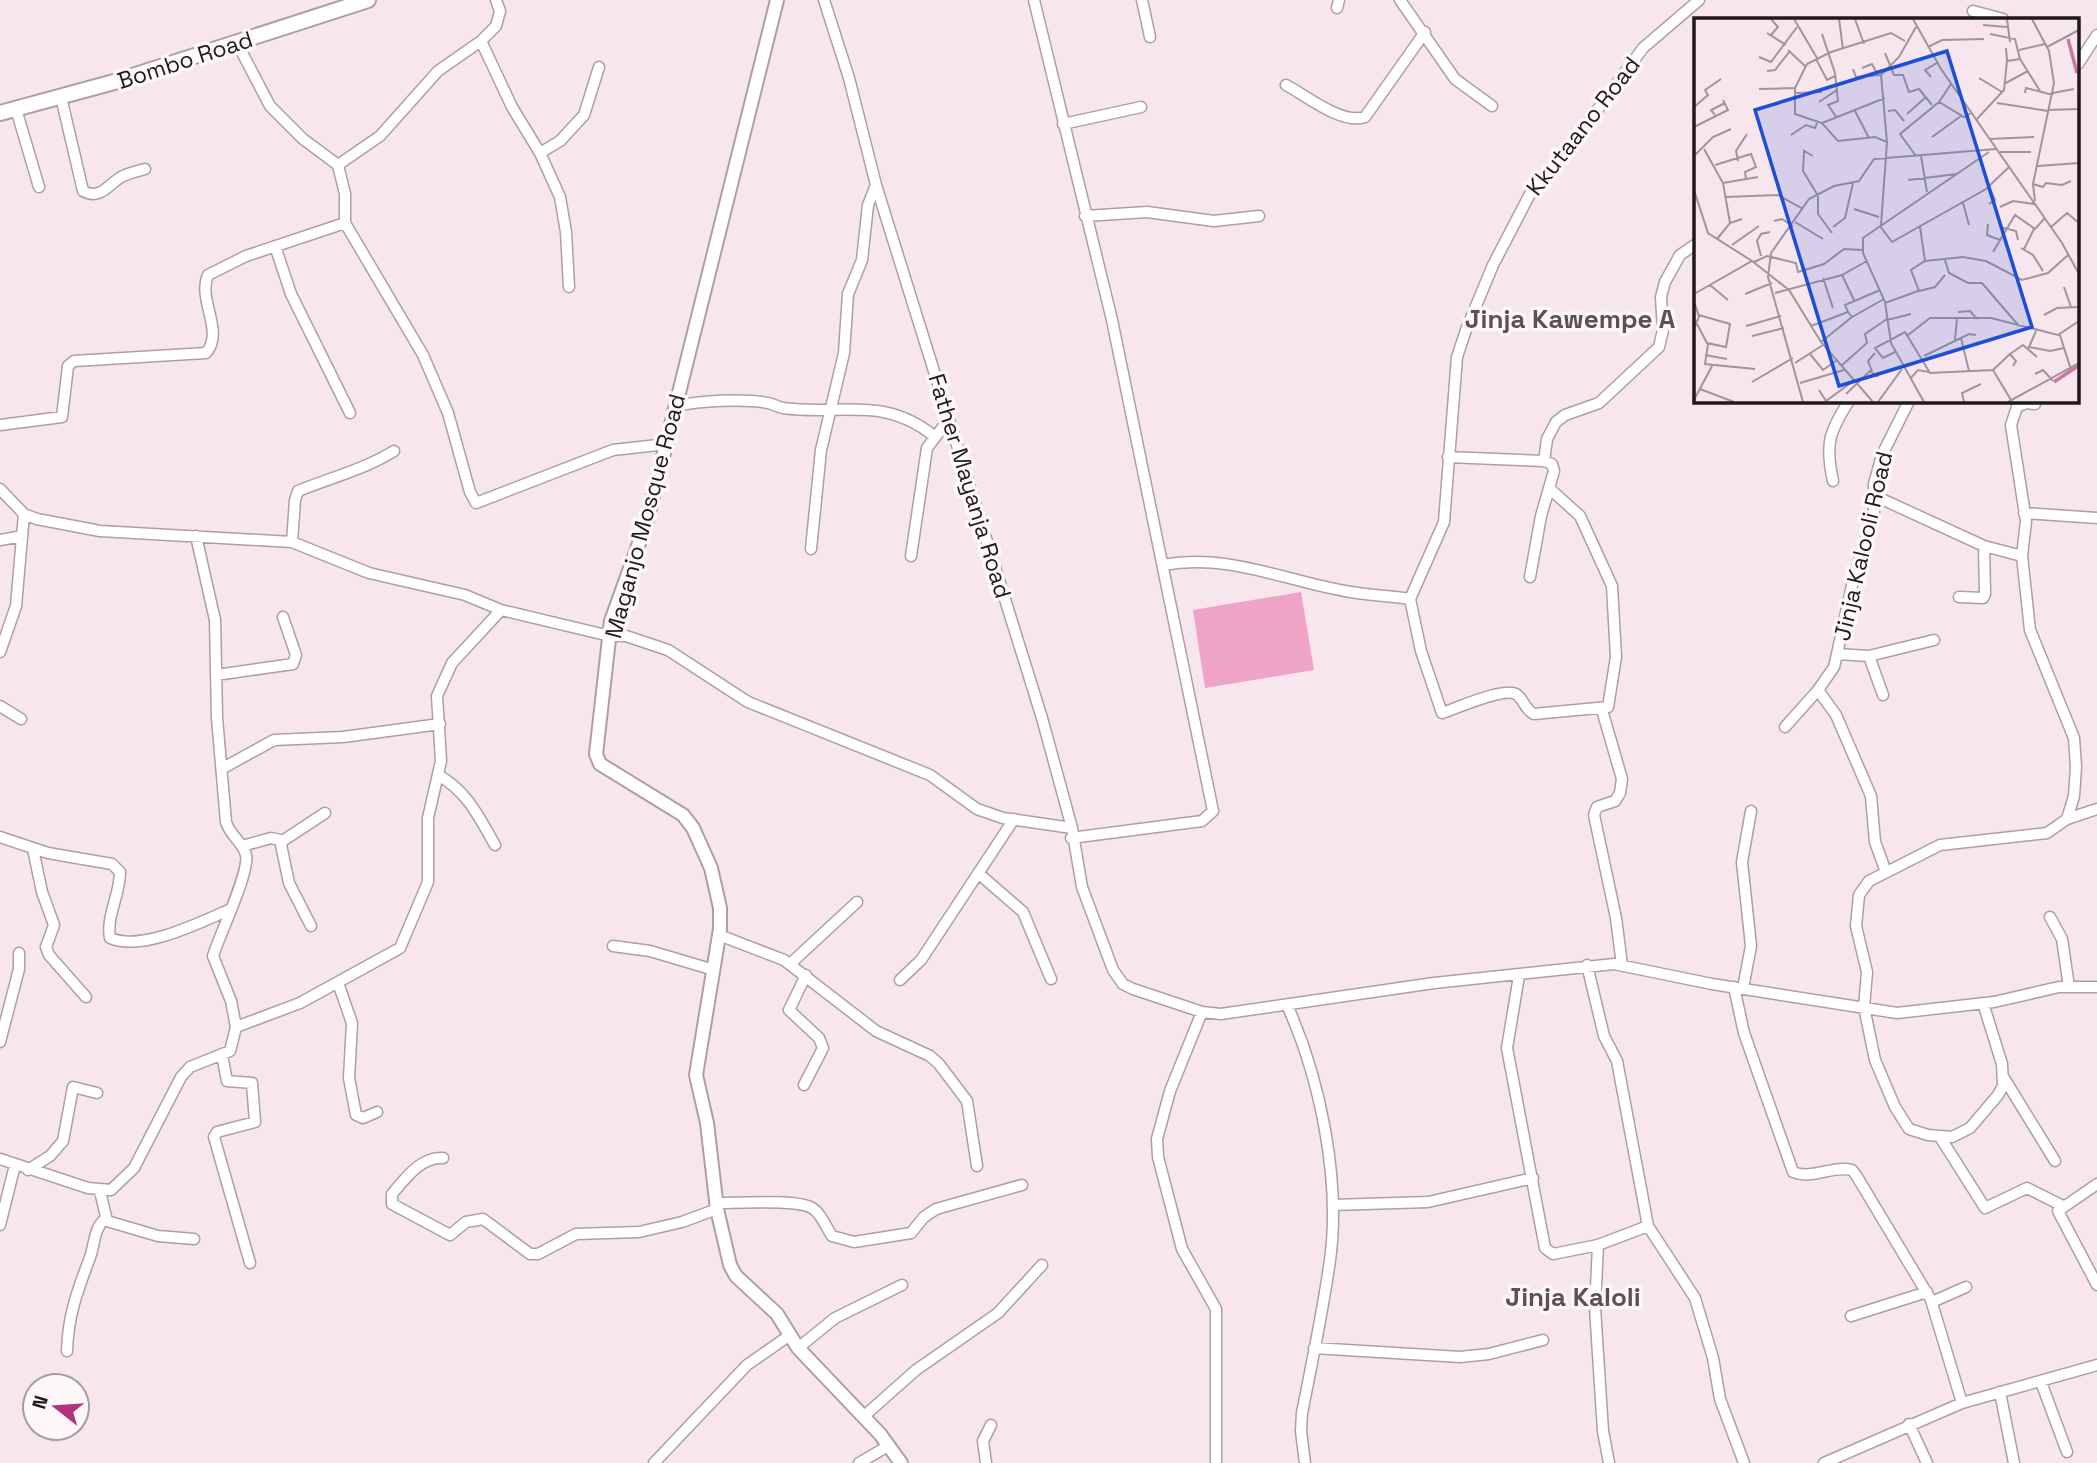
<svg xmlns="http://www.w3.org/2000/svg" width="2097" height="1463" font-family="'Space Grotesk',sans-serif">
<rect width="100%" height="100%" fill="#f8e6ee"/>
<path fill="#eea3c7" d="M1301,592L1314,670L1205,688L1193,610Z"/>
<g fill="none" stroke-linecap="round" stroke-linejoin="round">
<defs>
<path id="minor" d="M824,0L849,78L876,185L1042,718L1072,828L1082,887L1113,970L1123,984L1133,989L1202,1012L1221,1014L1434,983L1614,964L1712,984L1897,1013L1994,1002L2059,987H2097
M1034,0L1112,320L1213,811L1202,821L1071,838
M1142,0L1150,37
M1400,0L1455,79L1492,106
M1337,8L1339,0
M1973,11L2003,19
M481,41L512,107L540,153L560,197L566,232L569,287
M237,43L270,106L303,139L338,165L345,194V223L423,355L448,413L470,492L476,503L613,450L667,444
M2078,64L2097,35
M1286,85C1307,96 1342,125 1365,117L1425,32
M61,97L83,191C101,201 109,183 123,176C129,173 138,171 145,169
M16,109L39,187
M1063,124L1141,107
M540,153L560,141L584,115L599,67
M338,165L380,136L438,71L481,41L496,26L500,11L496,0
M1085,216L1147,212L1214,221L1259,216
M275,246L291,294L350,413
M676,406C699,401 744,398 768,403C773,404 778,407 783,408C841,416 883,395 934,436
M0,425L62,417L68,366L74,361L206,353C225,331 197,300 208,275L246,256L345,223
M1448,457L1544,461L1547,439L1556,422L1565,415L1599,403L1659,347L1663,330L1661,297L1665,282L1680,255L1696,244
M1833,481C1825,444 1829,432 1849,401
M1549,488L1580,516L1612,586L1616,657L1608,707L1534,714C1524,709 1524,699 1516,694C1504,687 1457,708 1442,713L1421,651L1410,599L1444,522L1457,357L1466,330L1493,265L1532,190L1576,139L1643,48L1699,0
M0,489L24,514L37,519L100,531L292,542L369,573L465,595L501,610
M1875,496L1984,546L2022,556
M2024,513L2097,518
M196,536L215,620L217,718L226,822C230,836 243,842 246,855C250,872 219,936 213,956L231,1001L236,1027
M0,540L22,536
M292,542L295,500L298,491C330,478 365,469 394,451
M811,549L821,450L844,353L848,294L862,260L868,205L876,185
M911,556L927,448L949,419
M1163,565C1227,553 1283,580 1345,591C1366,595 1388,596 1410,599
M1530,577L1541,516L1554,471L1552,464L1544,461
M1959,597L1983,598L1985,594L1984,546
M0,652L16,606L24,514
M1837,654L1869,656L1883,695
M1869,656L1934,640
M216,675L293,664L296,655L283,617
M0,706L21,719
M1602,710L1622,779L1620,793L1615,801L1597,807L1594,815L1616,918L1622,965
M1785,727L1818,690
M223,768L274,740L343,737L440,724
M438,775C467,791 479,817 495,845
M2067,819L2097,809
M0,837L48,853L112,864L120,872C120,895 106,916 110,938C142,952 201,922 231,909
M281,842L325,813
M242,846L271,838L280,840L289,883L311,926
M33,849L42,892L54,925L46,947L49,955L86,997
M1886,872L1875,842L1871,796L1836,715L1818,690L1834,667L1837,654L1853,581L1874,514V484L1882,455L1909,401
M978,873L1023,912L1051,979
M2050,917L2062,939L2069,987
M719,935L784,960L876,1031L930,1056L939,1064L967,1101L977,1166
M613,946L650,951L714,970
M790,964L857,902
M1587,965L1604,1036L1617,1061L1648,1226L1598,1245L1595,1308L1603,1431L1609,1463
M1519,976L1507,1048L1545,1248L1553,1254L1598,1245
M900,980L921,960L1014,819
M338,983L352,1023L349,1078L356,1115L363,1118L377,1112
M1734,987L1744,1033L1793,1172C1812,1180 1833,1165 1852,1170L1856,1175L1931,1300L1962,1403
M1743,988L1751,946L1742,862L1751,811
M1983,1003L2002,1064L2003,1086L1998,1095L1970,1128L1952,1137L1928,1135L1909,1129L1895,1107L1875,1060L1864,1007L1867,972L1856,926L1859,895L1869,881L1940,845L2047,833L2067,819L2074,796L2076,767L2074,738L2030,630L2022,556L2026,521L2011,425L2017,407L2026,403L2035,404
M1287,1005C1320,1078 1341,1180 1330,1260C1323,1311 1312,1362 1302,1413L1301,1431L1305,1463
M1202,1012L1170,1091L1157,1139L1158,1157L1182,1249L1216,1309V1463
M0,1042L19,969V953
M222,1055L227,1081L252,1083L255,1122L217,1132L214,1137L250,1263
M2004,1078L2055,1161
M804,1085L823,1048L819,1038L789,1010L806,975
M1940,1137L1985,1208L2027,1188L2063,1206
M443,1158C421,1156 405,1179 392,1194V1204L450,1235L466,1222L483,1219L530,1254H538L576,1234L639,1232L682,1222L717,1209
M0,1159L88,1188L111,1190L134,1168L181,1077L190,1067L230,1051L236,1027L300,1003L400,948L428,882V818L441,761L437,696L452,663L501,610L610,636H626L668,650L748,702L930,775L977,809L1003,818L1072,828
M28,1170L50,1156L63,1141L73,1087L97,1093
M2097,1184L2058,1211L2097,1285
M100,1191L107,1221L158,1236L194,1239
M716,1203C736,1203 798,1199 812,1208C821,1213 826,1227 832,1236L854,1242L911,1233L924,1217L936,1209L1022,1185
M1333,1205L1428,1202L1533,1178
M0,1225L15,1165
M1648,1226L1695,1298L1713,1358L1720,1399L1744,1463
M1932,1302L1966,1287
M1851,1316L1927,1292
M798,1348L835,1318L902,1285
M1314,1348L1460,1357L1489,1354L1543,1340
M67,1351C68,1316 77,1292 89,1260C95,1246 93,1229 105,1219
M2041,1382L2067,1452
M2000,1392L2014,1463
M863,1417L916,1370L998,1313L1042,1265
M1909,1424L1927,1463
M654,1463L747,1365L790,1335
M859,1463L888,1446
M986,1463L983,1441L991,1425
M1824,1463L1962,1403L2097,1365"/>
<path id="tertiary" d="M777,0L647,521L611,621L596,754L600,764L683,815L693,828L711,868L720,908V929L696,1075L707,1123L717,1209L730,1265L736,1276L777,1314L798,1348L880,1434L901,1463"/>
<path id="primary" d="M0,113L114,82L368,0"/>
</defs>
<use href="#minor" stroke="#af9ea6" stroke-width="13"/>
<use href="#tertiary" stroke="#af9ea6" stroke-width="16"/>
<use href="#primary" stroke="#af9ea6" stroke-width="18"/>
<use href="#minor" stroke="#fff" stroke-width="10"/>
<use href="#tertiary" stroke="#fff" stroke-width="12"/>
<use href="#primary" stroke="#fff" stroke-width="14"/>
</g>
<g text-anchor="middle" stroke-width="7" stroke-linejoin="round" paint-order="stroke">
<g font-size="23" fill="#1f191c" stroke="#fef7fa">
<text transform="translate(185 60) rotate(-18)" y="8">Bombo Road</text>
<text transform="translate(1583 126) rotate(-52)" y="8">Kkutaano Road</text>
<text transform="translate(970 486) rotate(73)" y="8">Father Mayanja Road</text>
<text transform="translate(645 516) rotate(-75)" y="8">Maganjo Mosque Road</text>
<text transform="translate(1863 546) rotate(-77)" y="8">Jinja Kalooli Road</text>
</g>
<g font-size="26" font-weight="bold" fill="#5e4f56" stroke="#fef7fa">
<text x="1570" y="328">Jinja Kawempe A</text>
<text x="1573" y="1306">Jinja Kaloli</text>
</g>
</g>
<g transform="translate(1694 18)">
<rect width="385" height="385" fill="#f8e6ee"/>
<path fill="none" stroke="#ca77a1" stroke-width="3.5" d="M374,21L383,55M360,364L384,348"/>
<path fill="none" stroke="#a1949a" stroke-width="2" d="M100,1L123,40M145,1L149,31M161,1L170,26M219,1L247,51L368,225L385,256M313,1L316,24M338,1L355,33L360,65L339,166L341,183M289,7L313,9M73,15L92,27M128,16L141,55L144,83L134,87L143,100M296,16L321,21L326,41L346,73M76,18L84,9L77,1M234,29L248,22L290,21M353,29L385,12M312,30L313,43L326,41M94,32L111,48M325,32L351,26M191,35L200,57H209L215,74L225,71L238,87M65,39L77,44L103,9M122,41L133,62L141,58M168,50L178,46L184,57M159,51L162,59L187,57M73,53L81,52L96,33M237,59L231,52L243,45M285,60L308,74M310,66L334,53M65,71L101,70M101,75L128,74M331,75L332,70L359,77M359,75L380,71M125,84L143,72M245,84L270,99L277,95M303,85L354,93M0,89L14,77L11,72L27,61M354,92L385,91M161,93L175,120M194,93L201,92L210,103M213,96L232,79M21,97L17,92L31,85M282,102L310,72L313,43M128,105L191,80M0,109L34,92L29,82M97,117L112,107L121,110L123,105M238,119L267,98M295,121L340,119M193,124L187,57L205,39L222,9M10,131L29,165L36,205M306,134H337M0,138L19,119L37,111M119,138L110,133L109,153L123,176M222,138L206,116L245,84L257,66M227,138L233,174M44,143L42,133L53,116M21,147L57,136L62,149L51,154L52,161M344,148L385,145M214,162L263,156M29,165L64,159M339,166L349,169L352,165L368,167L377,163M0,172L14,215L58,243M124,176V196L138,215M31,179L84,177L109,191M269,185L275,207M295,186L301,182L295,169M306,189L319,183L340,186M160,191L185,199M80,203L88,201L99,208M101,204L129,221M294,206L293,217L306,222M187,207L193,124L181,119L144,123L128,105L101,96V70L113,46L137,34L197,15L211,23M186,208L198,224L292,171L315,149M139,209L151,200L159,165M226,209L231,243M306,209L322,213L324,222M357,209L373,195L385,205M23,221L36,205L48,201M38,227L65,208M327,230L339,237L349,253M330,231L340,211M299,234L321,197L341,211L351,200M67,238L63,223L67,216L76,214M251,242L255,255L274,265H288L325,308M60,244L73,238L102,245L104,254L130,246L150,231L168,232M148,257L160,282M251,257L241,269L225,273L217,252L231,243L269,239L292,243L328,262L354,255L374,237M129,260L139,290M16,267L34,282M370,269L377,289M81,275L148,257L173,243M0,276L58,243L95,272L127,324L179,384M51,276L78,265M0,283L5,299L0,310M191,285L224,273M154,294L151,287L186,272M264,294L276,293L283,301M350,297L363,290L385,289M193,302L217,296M3,306L13,325L32,329L36,306L5,297M52,308L87,298M117,308L154,294L158,299L190,281M342,313L335,329L356,333L370,330M214,317L236,300H297L364,317L385,303M366,317L377,352M58,318L90,310M267,320L275,353M261,322L263,300M127,324L158,299M14,326L11,346L61,351M201,334L189,340L181,330L211,314L236,355L299,352L317,382M116,336L129,352L143,342M316,336L329,327L343,339M11,337L33,341M230,338L275,316L282,317M101,345L129,327M147,348L173,325L171,316L193,301M299,352L316,336L322,343L319,348M178,353L174,343L181,335M341,356L349,352L359,363M216,361L224,352L235,354M58,364L99,340M106,365L150,352M6,371L40,384M125,372L132,383L158,364M152,376L176,353L184,359M0,382L18,348M109,384L74,259L77,235L115,181L140,168L165,163L180,141L302,131M184,384L208,351M230,384L197,325L191,284L169,235V220L295,134M270,384L268,375L287,366M314,384L385,345"/>
<path fill="#1d4ed8" fill-opacity="0.15" stroke="#1d4ed8" stroke-width="3.5" d="M253,33L338,309L145,368L61,92Z"/>
<rect width="385" height="385" fill="none" stroke="#1f191c" stroke-width="3.5"/>
</g>
<g transform="translate(56 1407) rotate(287)"><circle r="33" fill="#fef7fa" stroke="#a59ea1" stroke-width="2"/>
<path d="M0-5L12 26L0 18L-12 26Z" fill="#b3337e"/>
<text y="-10" font-size="19" font-weight="bold" text-anchor="middle" fill="#1f191c">N</text>
</g>
</svg>
